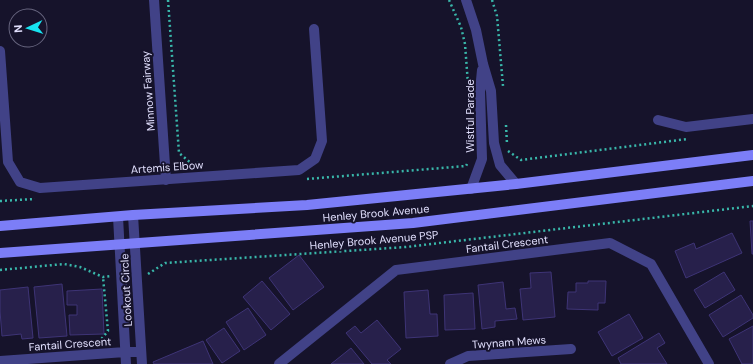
<svg xmlns="http://www.w3.org/2000/svg" width="753" height="364" font-family="'DM Sans',sans-serif">
<rect width="100%" height="100%" fill="#16132b"/>
<path fill="#27204b" stroke="#3e3476" d="M750,221H753V254H752Z
M732,233L742,253L686,278L675,251L694,243L696,249Z
M299,255L324,287L293,310L269,278Z
M551,272L555,317L523,320L520,289L531,288L530,273Z
M724,272L735,290L705,308L694,290Z
M262,281L290,314L271,330L243,297Z
M588,281H606L605,303H598V310L567,309L568,292H576V283H588Z
M503,282L506,309L515,308L517,319L495,321V327L482,329L478,285Z
M62,284L67,336L39,338L34,287Z
M28,287L33,338L22,339L21,334L2,336L0,311V290Z
M102,289L104,334L70,335L69,315H77V305H67V291Z
M428,290L430,314H437L438,336L406,338L404,292Z
M473,293L475,329L445,330L444,295Z
M741,295L753,315V318L723,337L709,315Z
M248,308L266,335L244,350L226,322Z
M629,314L643,338L612,356L598,332Z
M377,320L401,349L387,360L391,364H372L346,333L355,326L361,333Z
M753,326V364H742L729,339Z
M224,328L240,351L222,363L206,340Z
M659,333L665,343L657,348L667,364H621L618,358Z
M203,341L213,364H154L153,362Z
M351,348L364,364H331Z"/>
<g fill="none" stroke-linecap="round" stroke-linejoin="round">
<path stroke="#39b7aa" stroke-width="2.5" stroke-dasharray="2 3" stroke-linecap="butt" d="M168,0L179,153L192,164L198,163V167
M449,0L461,27L465,44L468,84
M492,0L497,16L503,86
M506,125L507,144
M508,151L521,160L687,139
M307,179L466,166L467,164
M0,201L35,199
M0,270L64,264L80,267L103,277L111,276
M148,274L165,263L406,247L753,206
M99,343V342L108,331L103,277"/>
<path stroke="#414287" stroke-width="10" d="M154,0L166,180
M466,0L476,30L483,64L491,91L494,143L500,165L516,184
M0,51L8,162L20,182L40,188L299,170L315,159L322,141L314,29
M658,120L686,127L753,119
M471,189L482,159L480,91L482,70
M133,215L142,364
M118,217L126,364
M0,361L125,352H141
M279,364L396,270L610,243L651,264L709,364
M450,364L468,356L571,349"/>
<path stroke="#7c7ef7" stroke-width="10" d="M0,226L133,215L307,205L516,184L753,155
M0,253L413,223L753,181"/>
</g>
<g text-anchor="middle" stroke-width="4" stroke-linejoin="round" paint-order="stroke">
<g font-size="11" fill="#e1dffd" stroke="#16132b">
<text transform="translate(148 91) rotate(-94)" y="4">Minnow Fairway</text>
<text transform="translate(470 116) rotate(-90)" y="4">Wistful Parade</text>
<text transform="translate(167 167) rotate(-4)" y="4">Artemis Elbow</text>
<text transform="translate(376 213) rotate(-5)" y="4">Henley Brook Avenue</text>
<text transform="translate(374 240) rotate(-5)" y="4">Henley Brook Avenue PSP</text>
<text transform="translate(507 244) rotate(-7)" y="4">Fantail Crescent</text>
<text transform="translate(126 290) rotate(-93)" y="4">Lookout Circle</text>
<text transform="translate(509 342) rotate(-4)" y="4">Twynam Mews</text>
<text transform="translate(70 344) rotate(-4)" y="4">Fantail Crescent</text>
</g>
</g>
<g transform="translate(28 28) rotate(266)"><circle r="19" fill="#16132b" stroke="#67657f"/>
<path d="M0-3L7 15L0 10L-7 15Z" fill="#17e4f1"/>
<text y="-6" font-size="11" font-weight="bold" text-anchor="middle" fill="#e1dffd">N</text>
</g>
</svg>
